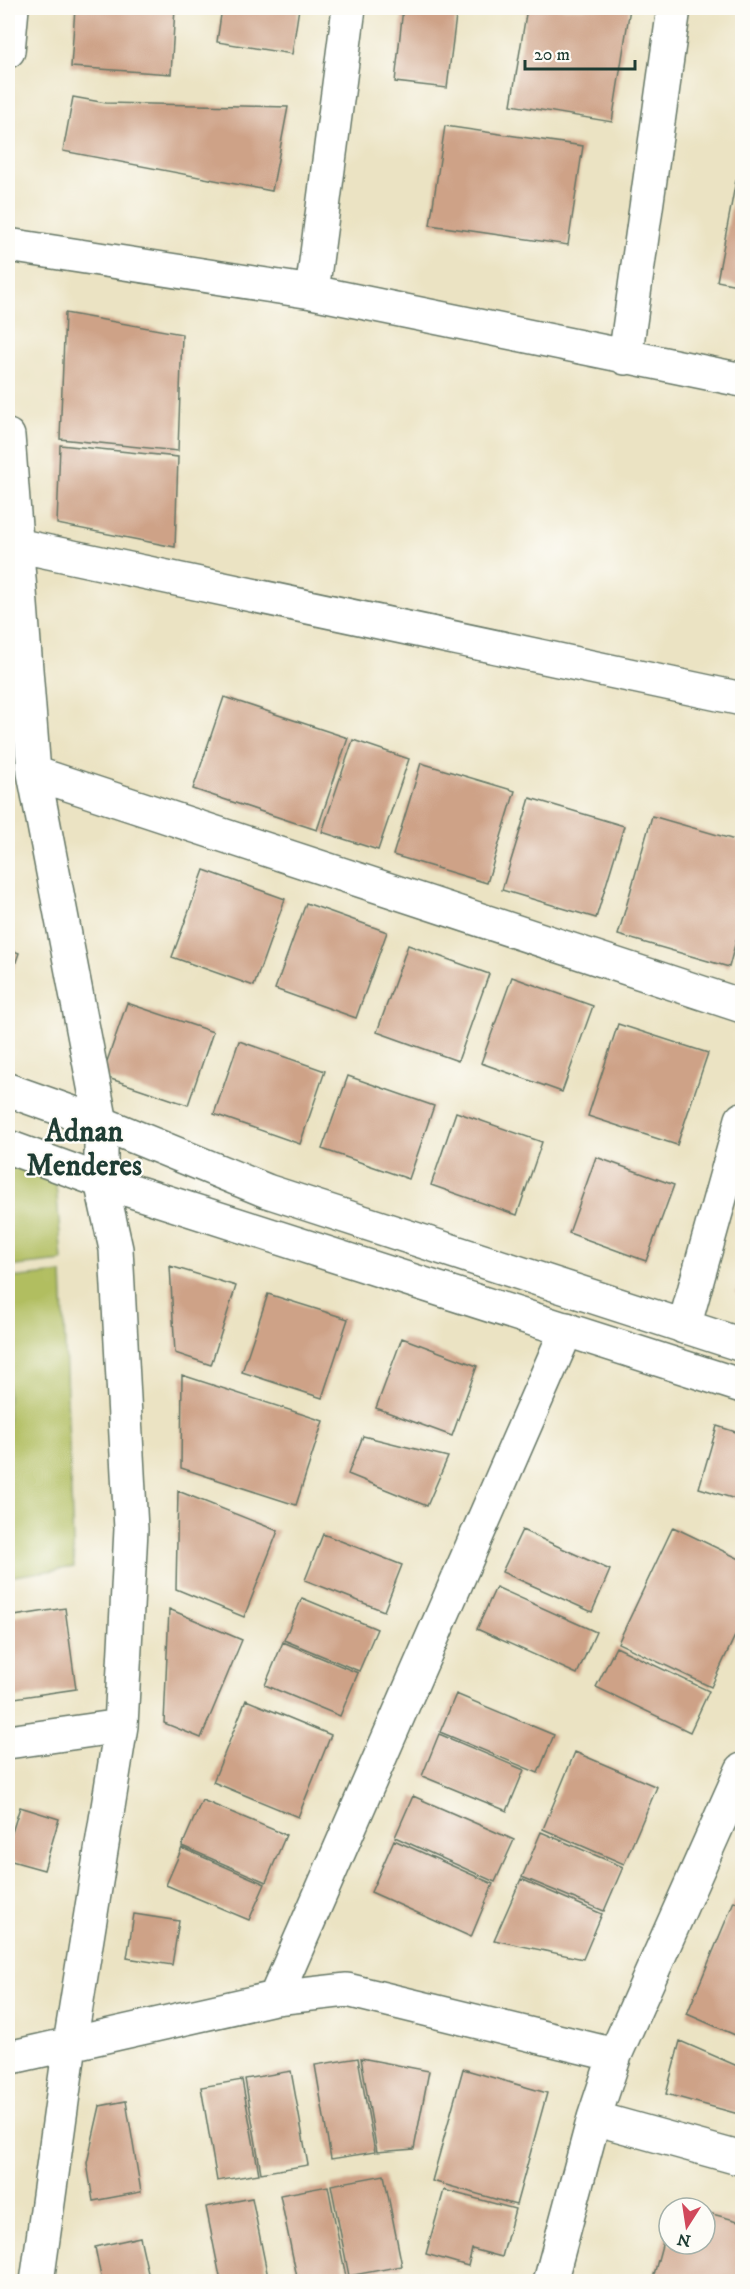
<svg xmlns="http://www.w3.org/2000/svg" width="750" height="2289" font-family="'IM FELL DW Pica',serif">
<rect width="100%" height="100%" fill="#fdfcf7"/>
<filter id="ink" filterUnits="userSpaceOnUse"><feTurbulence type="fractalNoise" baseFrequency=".0167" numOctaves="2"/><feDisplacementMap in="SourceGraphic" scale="12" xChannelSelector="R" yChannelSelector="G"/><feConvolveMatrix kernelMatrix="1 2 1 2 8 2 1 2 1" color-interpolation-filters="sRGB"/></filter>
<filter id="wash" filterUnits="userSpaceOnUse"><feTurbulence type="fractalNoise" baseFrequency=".008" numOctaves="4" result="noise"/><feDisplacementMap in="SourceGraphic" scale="24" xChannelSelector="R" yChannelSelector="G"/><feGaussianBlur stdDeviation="1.35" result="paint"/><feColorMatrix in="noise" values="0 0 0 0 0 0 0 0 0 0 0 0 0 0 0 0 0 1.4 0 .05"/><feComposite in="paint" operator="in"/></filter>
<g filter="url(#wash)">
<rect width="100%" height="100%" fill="#ebe3c3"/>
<path fill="#b1be60" stroke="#687e4a" stroke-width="1.5" d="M8,1164L56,1183L62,1261L8,1267Z
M62,1273L74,1567L8,1577V1278Z"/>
<g id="blocks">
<path fill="#cea287" d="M75,8H175L171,74L71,67Z
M222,8H299L292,54L217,42Z
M403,8H457L447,88L395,82Z
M527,8H630L612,122L511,105Z
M73,97L106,103L288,107L272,191L63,151Z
M445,126L583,146L568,245L430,225Z
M736,180L742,181V286L717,281Z
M65,313L182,334L178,451L60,439Z
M60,445L178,457L175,547L57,524Z
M224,697L348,738L317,830L193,789Z
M353,740L409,759L378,850L322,832Z
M421,763L515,791L487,883L393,855Z
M530,798L624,826L596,918L502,890Z
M652,816L742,842V919L729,967L618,935Z
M204,870L285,899L254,986L172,957Z
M306,903L387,932L356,1018L275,989Z
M408,945L489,974L458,1061L377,1032Z
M8,949L19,953L8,985Z
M512,977L593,1006L562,1092L481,1063Z
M127,1003L213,1032L188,1105L102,1076Z
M618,1024L708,1053L677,1145L588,1116Z
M239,1041L325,1071L300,1144L214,1114Z
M348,1076L434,1106L409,1179L322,1149Z
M456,1112L542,1142L517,1215L431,1185Z
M596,1157L674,1185L646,1261L569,1233Z
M170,1266L236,1286L211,1365L175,1353Z
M742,1273V1295L736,1293Z
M268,1294L348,1319L322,1398L242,1372Z
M402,1338L477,1366L452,1436L376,1408Z
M182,1375L323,1421L296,1505L181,1468Z
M717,1426L742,1434V1501L699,1488Z
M363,1436L448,1457L427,1506L348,1474Z
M178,1491L278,1531L244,1617L176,1589Z
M673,1527L742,1560V1621L711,1687L618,1643Z
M522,1530L610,1570L592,1612L502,1572Z
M323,1534L402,1565L384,1611L305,1580Z
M496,1587L596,1632L577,1674L477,1629Z
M302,1598L377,1629L359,1671L284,1640Z
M65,1608L76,1689L8,1699V1617Z
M169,1609L242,1640L201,1738L164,1723Z
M283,1642L358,1673L340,1716L265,1685Z
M616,1647L709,1691L690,1732L596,1687Z
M456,1694L554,1735L538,1773L440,1732Z
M246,1700L331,1735L298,1817L213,1782Z
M439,1734L524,1770L507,1811L422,1776Z
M575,1752L657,1787L624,1864L543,1829Z
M413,1796L514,1840L495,1882L395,1837Z
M202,1800L286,1835L266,1882L182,1846Z
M20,1807L59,1819L44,1870L8,1860V1845Z
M541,1832L623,1867L604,1911L522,1877Z
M394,1840L493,1884L471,1937L371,1892Z
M182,1848L265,1884L249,1920L166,1885Z
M521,1879L602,1914L583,1959L494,1940Z
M734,1901L742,1905V2038L687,2014Z
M134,1914L179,1921L172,1965L127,1958Z
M680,2041L742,2068V2115L666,2094Z
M358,2058L375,2152L331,2159L315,2065Z
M361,2058L429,2071L414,2149L377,2152Z
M463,2069L547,2093L516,2205L432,2181Z
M291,2071L308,2165L261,2173L245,2079Z
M242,2080L259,2174L217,2181L201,2087Z
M126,2101L141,2192L93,2201L87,2163L100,2106Z
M384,2175L402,2266L349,2276L331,2185Z
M328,2186L346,2277L323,2282H298L280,2195Z
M444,2190L515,2209L502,2257L472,2249L468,2266L426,2254Z
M252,2198L269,2282H221L206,2207Z
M705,2212L742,2222V2282H652L668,2223L669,2244H705Z
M140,2237L150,2282H102L95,2247Z"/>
</g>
</g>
<g filter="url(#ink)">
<use href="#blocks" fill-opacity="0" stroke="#676" stroke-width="1.5"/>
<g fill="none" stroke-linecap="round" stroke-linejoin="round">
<defs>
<path id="minor" d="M8,51L12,8
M8,245L312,292L742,380
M312,292L349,8
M625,358L674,8
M8,436L34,773L101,1123V1181L116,1249L131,1529L121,1726L70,2044L37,2282
M16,545L742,699
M34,773L742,1006
M684,1327L742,1119
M8,1742L121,1726
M275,1998L567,1329
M8,2058L275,1998L347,1990L615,2055
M594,2118L742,2159
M550,2282L594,2118L615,2055L742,1770"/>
<path id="major" d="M8,1090L101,1123L267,1191L742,1345
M8,1147L101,1181L742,1386"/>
</defs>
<use href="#minor" stroke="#676" stroke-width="36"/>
<use href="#major" stroke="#676" stroke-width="36"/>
<use href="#minor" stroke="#fff" stroke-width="33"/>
<use href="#major" stroke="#fff" stroke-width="33"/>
</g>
</g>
<g text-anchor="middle" stroke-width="4.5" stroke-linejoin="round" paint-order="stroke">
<g font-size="30" font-weight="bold" fill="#1f3d34" stroke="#fdfcf7">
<text x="84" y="1141">Adnan<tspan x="84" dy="34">Menderes</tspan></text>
</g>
</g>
<rect width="750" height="2289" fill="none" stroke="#fdfcf7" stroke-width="30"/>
<g transform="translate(687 2226) rotate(192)"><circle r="28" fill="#fdfcf7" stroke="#a4b0a9" stroke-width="1.5"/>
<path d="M0-4.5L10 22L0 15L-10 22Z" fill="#d1495b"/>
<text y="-9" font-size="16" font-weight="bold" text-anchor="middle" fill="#1f3d34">N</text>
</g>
<path d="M525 60v9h110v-9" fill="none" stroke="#1f3d34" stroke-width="3"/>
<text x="534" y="60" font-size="18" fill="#1f3d34" stroke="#fdfcf7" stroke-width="4.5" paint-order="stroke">20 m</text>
</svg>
